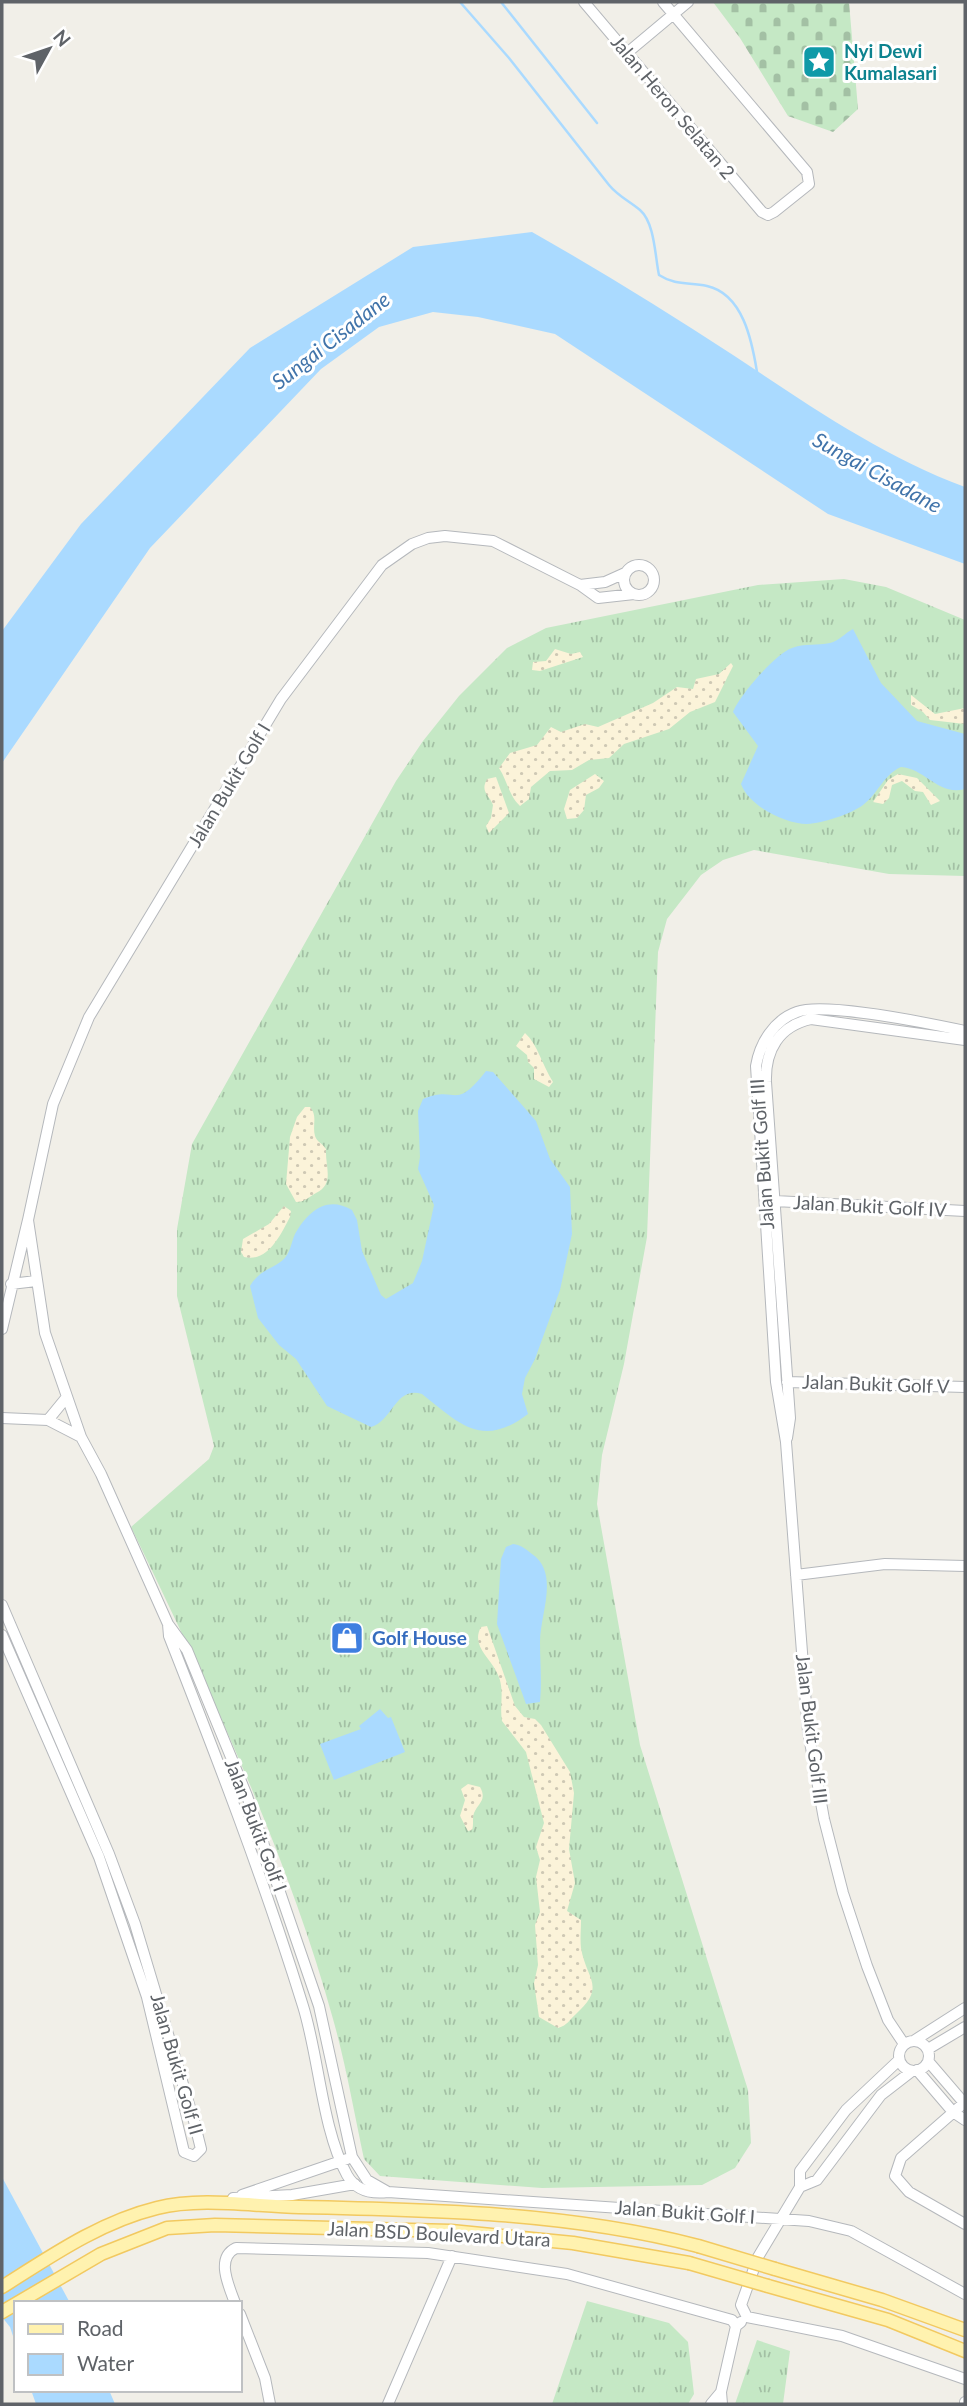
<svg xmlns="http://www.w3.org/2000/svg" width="967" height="2406" font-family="Lato,sans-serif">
<defs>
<pattern id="grass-tufts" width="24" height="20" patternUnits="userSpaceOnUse" patternTransform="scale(1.75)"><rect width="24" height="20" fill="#c5e8c5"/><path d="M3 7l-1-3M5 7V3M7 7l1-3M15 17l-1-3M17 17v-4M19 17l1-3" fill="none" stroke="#a3c0a4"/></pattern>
<pattern id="sand-dots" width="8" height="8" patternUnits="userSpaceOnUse" patternTransform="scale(1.75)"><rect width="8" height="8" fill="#fbf3d9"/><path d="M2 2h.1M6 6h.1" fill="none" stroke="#cec8b4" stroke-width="1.8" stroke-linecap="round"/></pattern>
<pattern id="cemetery-stones" width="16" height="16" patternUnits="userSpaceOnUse" patternTransform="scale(1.75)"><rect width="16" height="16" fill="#c5e8c5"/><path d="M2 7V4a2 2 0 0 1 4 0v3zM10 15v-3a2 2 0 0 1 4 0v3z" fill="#a3c0a4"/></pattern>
</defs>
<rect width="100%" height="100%" fill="#f1efe8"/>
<path fill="url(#grass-tufts)" d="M844,579L886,587L965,620V876L889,874L754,850L723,860L701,875L667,919L658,952L647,1237L624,1364L602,1455L597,1504L640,1745L748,2090L751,2143L735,2168L702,2185L542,2188L380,2176L364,2159C354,2112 346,2065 333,2019C286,1848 207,1685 131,1527L209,1459L214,1446L177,1296V1229L192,1144L396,781L423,741L459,696L507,648L546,628L758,585Z
M587,2301L669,2323L688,2342L694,2394L688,2404H552Z
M757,2340L790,2351L783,2404H735Z"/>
<path fill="url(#sand-dots)" d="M555,649L571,654L580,652L583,657L540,671L532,670L533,662L546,661Z
M731,663L733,666L715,702L690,712L669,729L624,744L609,758L589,760L572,770L550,771L531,787L529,799L520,806C509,796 507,780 499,768L510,753L537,745L551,727L561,732L585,724L598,727L653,703L677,687L693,689L696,679L719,674Z
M911,695L935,714L965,708V724L930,720L923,712L911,705Z
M595,774L604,781L599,788L586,795L584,810L577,818L567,819L564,809L570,790Z
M898,774L917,778L940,801L931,805L923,792L915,791L902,781L892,785L889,798L883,804L873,802L888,780Z
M496,777L509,813L489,833L486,826L491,818L493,805C489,794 480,792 487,779Z
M525,1033C538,1045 542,1065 553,1082L549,1087L534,1079V1068L528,1062L527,1055L516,1046Z
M305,1107H310C318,1116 312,1125 315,1136C317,1142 322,1143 326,1149C325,1168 335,1183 316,1193C309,1197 305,1202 296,1202L286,1184L290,1137L297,1117Z
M284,1206L291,1211L290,1217C281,1234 268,1263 244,1257L241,1252L243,1239L269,1224Z
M487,1626L515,1706L524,1717L535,1719L541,1725L570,1772L574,1793L569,1849L575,1883L567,1911L581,1920C581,1929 580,1940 581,1948C586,1979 607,1986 576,2014C569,2020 568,2025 558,2028L539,2017L534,1983L538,1965L535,1925L540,1912L536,1877L540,1860L536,1847L544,1823L526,1752L502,1721C499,1704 506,1688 496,1671C489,1657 471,1645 481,1627Z
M468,1784L480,1787C487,1800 479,1802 474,1813C472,1818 474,1825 472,1830L468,1831L460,1816L465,1800L461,1789Z"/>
<path fill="url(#cemetery-stones)" d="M713,2H849L858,109L833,132L788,116L740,38Z"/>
<path fill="#aadaff" d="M532,232C601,271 667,312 733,355C807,404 881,456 965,487V564L828,514L555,334L478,317L433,312L379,327L321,369L150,548L2,763V631L81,524L250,348L413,247Z
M853,629L881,683L917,721L965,734V789C938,796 926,769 901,767C883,775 878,794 863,805C851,814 823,823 807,824C785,824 749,806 741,784L758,746L733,712C739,696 775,654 792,648C804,643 818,646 830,643C839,641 845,633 853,629Z
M486,1071L493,1072L536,1121L550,1159L570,1187L572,1234L560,1290L535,1359L525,1378L522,1394L528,1414C482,1449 460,1424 422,1394C395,1386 393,1421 371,1427L327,1406L296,1359L279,1345L258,1318L250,1286C262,1266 278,1269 287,1255C291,1249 292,1240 295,1234C308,1211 327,1195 352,1210L357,1220L362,1251L381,1295L386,1299L413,1283L422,1261L434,1205L418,1169L420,1157L418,1111L423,1099C458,1084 453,1113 486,1071Z
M513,1544C521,1545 526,1549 532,1554C560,1573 540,1614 540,1642C540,1662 542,1681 540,1702L526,1704L497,1624L501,1559L506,1547Z
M380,1709L388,1718L391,1717L405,1752L334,1780L320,1744L361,1729L359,1726Z
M2,2177L70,2303H16V2345L10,2327L2,2317Z
M31,2390H109L115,2404H36Z"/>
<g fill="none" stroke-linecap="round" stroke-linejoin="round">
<path stroke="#aadaff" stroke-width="2.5" d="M460,2L509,58L609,185C618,196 629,201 640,210C655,223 655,257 659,275C676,286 689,282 707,286C743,294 752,341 757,372
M501,2L597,123"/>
<defs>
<path id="minor" d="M584,2L762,212L768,215L774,212L809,184L807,172L663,2
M627,53L688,2
M624 580a15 15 0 1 1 30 0a15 15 0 1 1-30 0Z
M580,585L605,582L625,573
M775,1201L965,1211
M28,1220L53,1104L89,1017L281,699L382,565L412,544L428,538L445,536L493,541L580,585L598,598L634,594
M11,1284L36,1281
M2,1329L28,1220L45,1333L81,1437L101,1474L168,1624L187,1650L247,1796L319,2006L352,2157L367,2180L388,2192
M787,1382L965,1387
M2,1418L48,1420L81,1437
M48,1420L66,1398
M787,1438L790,1418L766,1082C765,1050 779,1026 811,1019L965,1040
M796,1575L885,1564L965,1566
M2,1605L109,1854L135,1924L194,2121L201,2149L194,2156L184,2152L147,1997L99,1857L2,1635
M168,1624L169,1636C217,1758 264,1880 303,2006C319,2057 322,2129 347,2175C356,2191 372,2194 388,2192L809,2221L851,2231L965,2294
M915,2040L965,2008
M899 2056a15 15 0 1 1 30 0a15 15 0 1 1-30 0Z
M904,2044L888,2020L867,1966L843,1893L824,1819L808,1731L786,1442L776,1382L756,1066C760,1043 774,1020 797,1012C825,1002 932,1024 965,1031
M928,2049L965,2027
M928,2061L965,2104
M917,2070L953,2112L965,2120
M965,2102L901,2158L895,2176L909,2192L965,2224
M800,2187L817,2180L881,2095L912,2071
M242,2195L347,2159
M233,2198L292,2195L355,2184
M235,2303C229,2286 215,2258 236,2248L428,2253L567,2274L732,2320L736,2326
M240,2314L265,2378L270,2404
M747,2317L741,2305L758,2257L800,2187V2171L846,2110L899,2060
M747,2317L842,2336L965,2379
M388,2404L452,2256
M711,2404L721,2392
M722,2404L721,2392L736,2326L741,2322
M965,2404V2402"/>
<path id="major" d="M775,2269L882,2300L965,2330
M768,2286L888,2320L965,2351
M2,2287C51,2256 100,2222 157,2208C201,2197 253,2206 299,2207C433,2210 568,2212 698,2246
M2,2312L101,2254L167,2228L215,2225L451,2231L573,2243L689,2263"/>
</defs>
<use href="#minor" stroke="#b5b8bc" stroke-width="12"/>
<use href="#major" stroke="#f2c960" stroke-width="15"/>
<use href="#minor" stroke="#fff" stroke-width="10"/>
<use href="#major" stroke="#fff2af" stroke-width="12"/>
<defs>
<path id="major-bridge" d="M698,2246L775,2269
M689,2263L768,2286"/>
</defs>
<use href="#major-bridge" stroke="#f2c960" stroke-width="15" stroke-linecap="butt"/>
<use href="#major-bridge" stroke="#fff2af" stroke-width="12"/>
</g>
<defs>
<symbol id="sight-square" viewBox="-11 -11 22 22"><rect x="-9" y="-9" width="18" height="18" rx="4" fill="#0f9aa8" stroke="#fff"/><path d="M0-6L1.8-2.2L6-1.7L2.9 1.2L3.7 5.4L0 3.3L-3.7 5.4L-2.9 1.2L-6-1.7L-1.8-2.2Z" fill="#fff"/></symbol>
<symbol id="shop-square" viewBox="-11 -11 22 22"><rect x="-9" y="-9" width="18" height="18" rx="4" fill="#3f7fe0" stroke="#fff"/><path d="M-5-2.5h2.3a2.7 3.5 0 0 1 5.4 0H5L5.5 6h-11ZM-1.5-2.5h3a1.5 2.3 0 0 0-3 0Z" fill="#fff"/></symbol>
</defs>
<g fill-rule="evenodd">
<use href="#sight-square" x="800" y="43" width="38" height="38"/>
<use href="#shop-square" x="328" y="1619" width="38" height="38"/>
</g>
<g text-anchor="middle" stroke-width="6" stroke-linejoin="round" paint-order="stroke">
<g font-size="19" font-weight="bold" fill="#0d838f" stroke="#fff" text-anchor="start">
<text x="844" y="58">Nyi Dewi<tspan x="844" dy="22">Kumalasari</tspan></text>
</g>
<g font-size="19" fill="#5f6368" stroke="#fff">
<text transform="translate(673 107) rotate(50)" y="7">Jalan Heron Selatan 2</text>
<text transform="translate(229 785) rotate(-59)" y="7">Jalan Bukit Golf I</text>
<text transform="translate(762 1154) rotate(-94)" y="7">Jalan Bukit Golf III</text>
<text transform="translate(870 1206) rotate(3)" y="7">Jalan Bukit Golf IV</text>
<text transform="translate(876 1384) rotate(2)" y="7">Jalan Bukit Golf V</text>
<text transform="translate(812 1729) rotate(83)" y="7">Jalan Bukit Golf III</text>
<text transform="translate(256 1825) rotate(69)" y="7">Jalan Bukit Golf I</text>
<text transform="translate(177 2064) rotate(74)" y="7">Jalan Bukit Golf II</text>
<text transform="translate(685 2212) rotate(4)" y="7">Jalan Bukit Golf I</text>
<text transform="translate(439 2234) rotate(3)" y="7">Jalan BSD Boulevard Utara</text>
</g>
<g font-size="19" font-weight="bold" fill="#366cbe" stroke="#fff" text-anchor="start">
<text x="372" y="1645">Golf House</text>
</g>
<g font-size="21" font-style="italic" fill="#4174aa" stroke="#fff">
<text transform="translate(331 341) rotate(-38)" y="7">Sungai Cisadane</text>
<text transform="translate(877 473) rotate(29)" y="7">Sungai Cisadane</text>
</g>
</g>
<rect width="967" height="2406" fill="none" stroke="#5f6368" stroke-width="7"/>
<rect x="14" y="2301" width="228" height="91" fill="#ffffff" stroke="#bfc1c3" stroke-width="2"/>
<rect x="28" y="2324" width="35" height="10" fill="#fff2af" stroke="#bfc1c3" stroke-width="2"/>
<text x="77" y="2336" font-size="21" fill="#5f6368">Road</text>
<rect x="28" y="2354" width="35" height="21" fill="#aadaff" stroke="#bfc1c3" stroke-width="2"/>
<text x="77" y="2371" font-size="21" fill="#5f6368">Water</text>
<g transform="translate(49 49) rotate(50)" stroke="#ffffff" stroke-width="5" paint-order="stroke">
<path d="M0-5L12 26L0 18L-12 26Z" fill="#5f6368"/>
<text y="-10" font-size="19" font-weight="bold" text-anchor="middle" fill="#5f6368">N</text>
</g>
</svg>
